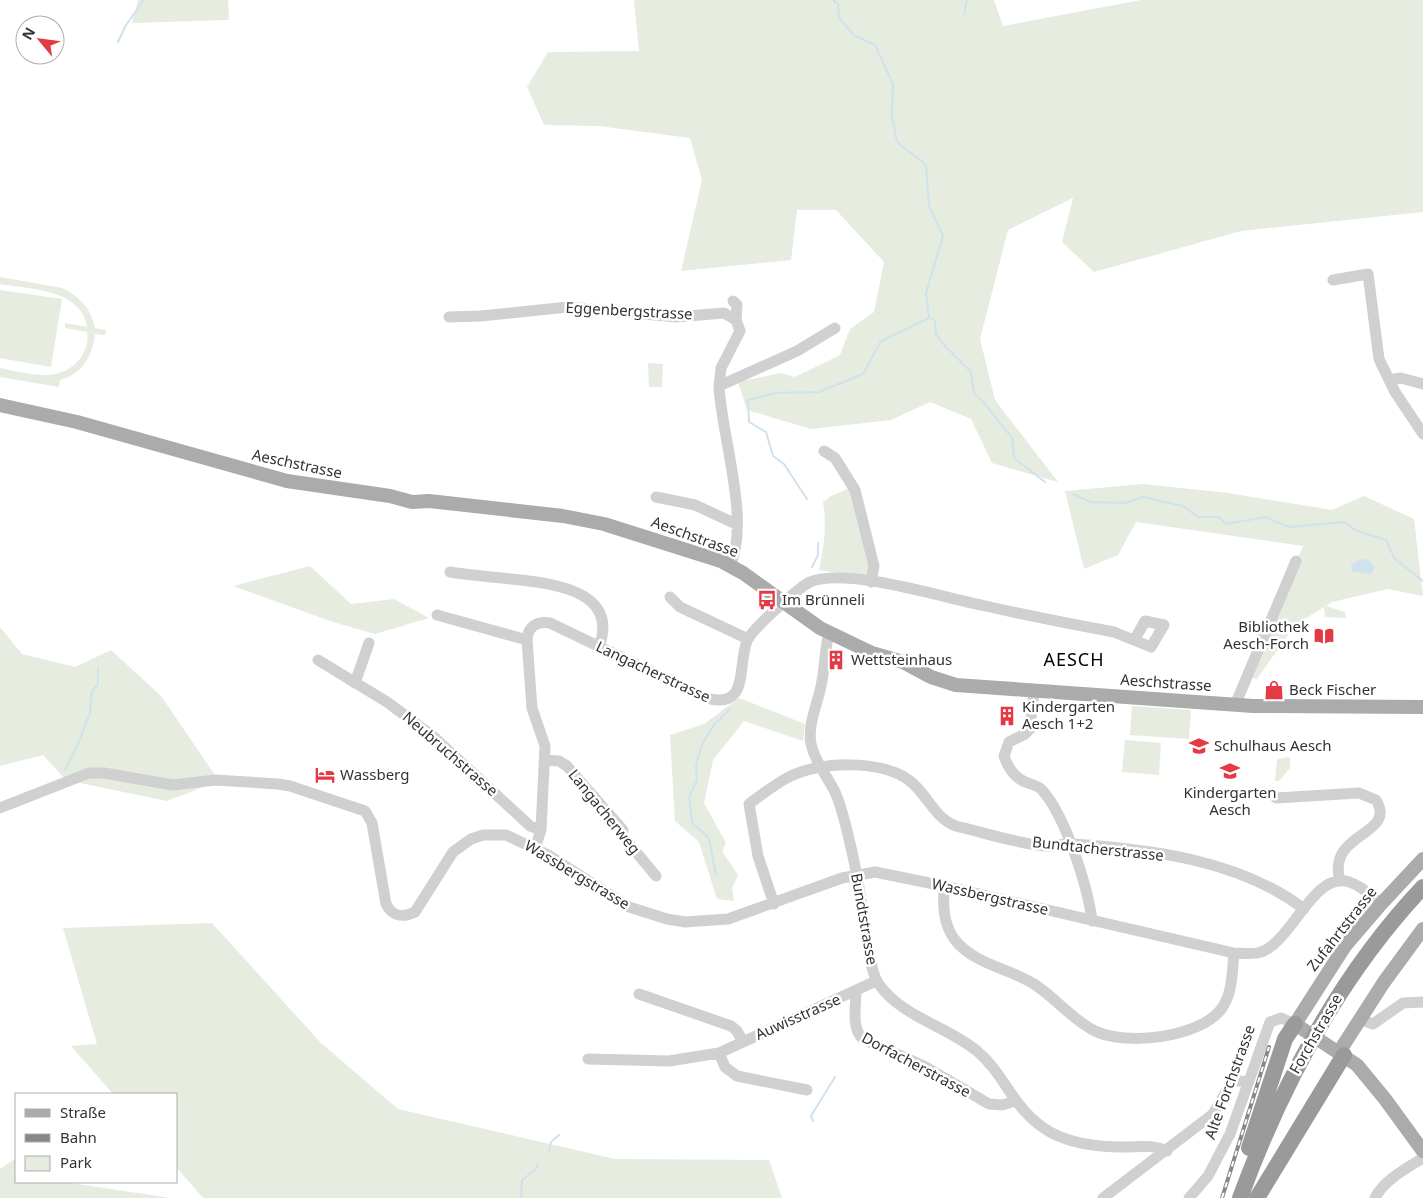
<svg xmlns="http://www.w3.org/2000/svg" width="1423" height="1198" font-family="'Noto Sans',sans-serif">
<rect width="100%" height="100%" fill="#fff"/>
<path fill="#e6ecdf" d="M138,0H228L229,20L132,23Z
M634,0H994L1003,26L1141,0H1423V212L1241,231L1094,272L1062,242L1073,198L1008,230L980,339L995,400L1058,482L992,463L971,419L930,402L891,420L811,429L747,410L738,382L781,373L795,377L840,355L850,329L874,312L884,262L836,210H797L791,260L681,271L702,180L690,138L599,126L544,125L527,87L548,52L639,51Z
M0,277L62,288C80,296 91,309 95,328L106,330L105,335L95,334C92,357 83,373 60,380L59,387L0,377V368C27,373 57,384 78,361C85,353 89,342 87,332L65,328V323L87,327C82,289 29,289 0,284Z
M0,290L62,299L51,367L0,358Z
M648,363L663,364L662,387H649Z
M1143,484L1228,493L1332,510L1364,496L1414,519L1423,596L1388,589L1332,602L1326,606L1345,612L1346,618L1325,617L1324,607L1295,625L1257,679L1248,677L1303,546L1136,522L1118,555L1084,569L1065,491Z
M850,488L873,563L869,578L819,570C824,546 827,526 823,502L831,496Z
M310,566L351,604L394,599L429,618L375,634L333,622L233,586Z
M0,627L22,654L75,667L111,650L161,696L219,781L167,801L66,780L43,755L0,766Z
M739,698L805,724L803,741L744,721L713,760L704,803L726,843L722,851L738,875L732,888L734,901L717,899L699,842L675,821L670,735L704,724Z
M1132,706L1191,710L1189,739L1130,735Z
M1125,740L1161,743L1159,775L1122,772Z
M1290,757V768L1279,781H1275L1277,759Z
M212,923L320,1042L398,1109L615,1159L769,1160L782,1198H203L176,1167V1094H113L71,1046L97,1044L63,928Z
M16,1158V1182H64L171,1198H0V1169Z"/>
<path fill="#cfe2ee" d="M1368,559L1375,567L1371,574L1352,571L1351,565L1358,560Z"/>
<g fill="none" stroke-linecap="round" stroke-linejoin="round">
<path stroke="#cfe2ee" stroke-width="2" d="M833,0L838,4L839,18L854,35L875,45L893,84L892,116L897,142L926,165L929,206L943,236L926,293L929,317L935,321L936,334L944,345L971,372L974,393C990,406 997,423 1012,437L1014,458L1045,482
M964,14L967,0
M118,42L126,25L144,0
M1073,494L1090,502L1126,503L1143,497L1183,506L1198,517H1219L1226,524L1265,517L1289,527L1344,522L1357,531L1386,540L1395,559L1423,581
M807,499L784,464L773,456L766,432L749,422L748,400L775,393L819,392L863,374L881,341L929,318
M812,567L818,555V543
M65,770L78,744L90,713L92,691L98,684V669
M716,875L709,838L692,823L689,797L697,780L696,766L702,744L714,725L730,709
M813,1121L811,1116L835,1077
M549,1151L551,1142L559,1135
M521,1198L522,1180L535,1170L538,1164"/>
<path stroke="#d0d0d0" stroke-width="11" d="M1333,280L1368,274L1379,359L1395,392L1423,434
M733,301L737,305L736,320
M449,317L481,316L568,307L676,317L724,313L736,320L740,331L721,368L719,386C721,434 751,522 730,565
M1389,380L1401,378L1423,384
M719,386L797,351L835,328
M824,451L835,458L855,490L874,566L871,582
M656,497L695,505L736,524
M450,572C470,575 491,577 511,579C549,583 620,589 599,647
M670,597L680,607L748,639
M437,615L527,640
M829,633C825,648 825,665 822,681C819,701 807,724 811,744C815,762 827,776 835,792C843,809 853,855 857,876C862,899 867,966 878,983C901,1017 947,1026 977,1051C1006,1075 1013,1111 1050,1132C1072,1144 1098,1147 1123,1147C1138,1147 1153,1144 1167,1151
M318,660L387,702L434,737L530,826L541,830
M355,683L369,643
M1034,691L1030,729L1025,734L1009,742L1004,756C1008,768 1015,779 1028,783C1033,785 1039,786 1042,790C1065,815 1088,887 1092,921
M1235,705L1296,561
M545,760L559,761L567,766L623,830L622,835L656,876
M1276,798L1359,793L1376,800C1398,836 1326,831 1340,881
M0,808L89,773H104L173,785L215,780L278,784L290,786L365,811L372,823L386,904C393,917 402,918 415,912L453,852L471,839L483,835H506L548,855L629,907L667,919L685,922L728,919L842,878L875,872L944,886L1234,953C1242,953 1254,955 1261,952C1292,941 1312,875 1346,881C1359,884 1370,895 1381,904
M535,848L541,830L545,746L532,708L527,640C528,626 537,621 550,623L706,698C750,710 737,667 747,641C752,629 798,588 810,582C846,567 941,597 981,605C1025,615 1070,624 1114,632L1151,647L1164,625L1145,621L1135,639
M944,886C943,906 943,924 955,940C975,965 1009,968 1034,984C1056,998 1071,1019 1095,1031C1126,1046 1201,1038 1222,1008C1233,992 1232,971 1234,953
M774,904L758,856L749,804C761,795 774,785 787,778C818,761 881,759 910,781C928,795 934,818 956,826C985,833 1015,843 1045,846C1054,847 1063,843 1072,844C1150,849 1240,860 1304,909
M856,991C856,1005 851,1029 863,1039L924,1066L989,1104L1002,1105L1015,1101
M639,994L731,1026L737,1031L743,1042
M1360,1019L1373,1024L1403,1003L1423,1002
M719,1053L725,1067L737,1076L807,1090
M588,1059L669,1061L719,1053L876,981
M1103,1198L1213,1114L1233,1080L1247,1082
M1189,1198L1208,1176L1230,1134L1270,1022L1281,1018L1295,1024
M1375,1198C1384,1180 1407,1168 1423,1158"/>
<path stroke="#ababab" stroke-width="14" d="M0,405L77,422L287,481L390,496L412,502L429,501L563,516L604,524L721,561L743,573L820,628L872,653L903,662L931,677L956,685L1253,706L1423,707
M1423,859L1381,904L1345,946L1295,1024L1357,1065L1385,1099L1423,1151
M1339,1052L1384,982L1423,929"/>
<path stroke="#9a9a9a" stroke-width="16" d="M1249,1148L1285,1039L1295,1024
M1240,1198C1282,1084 1339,976 1423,887
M1257,1198L1344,1055"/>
<defs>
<path id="rail" d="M1222,1198L1269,1047"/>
</defs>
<use href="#rail" stroke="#888" stroke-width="4"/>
<use href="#rail" stroke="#fff" stroke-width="2" stroke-dasharray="5.5" stroke-linecap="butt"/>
</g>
<defs>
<symbol id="bus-bare" viewBox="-9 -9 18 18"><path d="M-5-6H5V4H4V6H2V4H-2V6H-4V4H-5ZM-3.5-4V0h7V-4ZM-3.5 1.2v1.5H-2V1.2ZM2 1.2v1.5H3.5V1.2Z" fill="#e63946" stroke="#fff" stroke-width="2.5" paint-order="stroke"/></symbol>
<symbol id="library-bare" viewBox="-9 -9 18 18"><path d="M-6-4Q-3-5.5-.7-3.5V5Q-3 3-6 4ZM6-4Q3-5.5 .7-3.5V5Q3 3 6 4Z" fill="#e63946" stroke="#fff" stroke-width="2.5" paint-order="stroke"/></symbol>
<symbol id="building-bare" viewBox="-9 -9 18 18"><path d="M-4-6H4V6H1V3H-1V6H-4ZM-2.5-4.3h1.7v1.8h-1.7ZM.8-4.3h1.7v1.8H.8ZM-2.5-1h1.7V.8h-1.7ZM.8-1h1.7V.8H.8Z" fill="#e63946" stroke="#fff" stroke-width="2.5" paint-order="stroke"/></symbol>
<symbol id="shop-bare" viewBox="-9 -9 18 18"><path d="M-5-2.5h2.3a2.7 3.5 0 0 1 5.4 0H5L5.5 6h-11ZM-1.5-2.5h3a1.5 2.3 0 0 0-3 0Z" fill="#e63946" stroke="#fff" stroke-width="2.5" paint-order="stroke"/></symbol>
<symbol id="school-bare" viewBox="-9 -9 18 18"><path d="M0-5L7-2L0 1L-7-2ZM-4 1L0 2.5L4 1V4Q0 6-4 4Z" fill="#e63946" stroke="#fff" stroke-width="2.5" paint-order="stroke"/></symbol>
<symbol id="hotel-bare" viewBox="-9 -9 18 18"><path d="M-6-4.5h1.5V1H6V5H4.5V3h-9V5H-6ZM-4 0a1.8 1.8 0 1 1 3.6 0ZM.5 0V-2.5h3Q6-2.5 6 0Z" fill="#e63946" stroke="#fff" stroke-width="2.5" paint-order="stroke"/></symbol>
</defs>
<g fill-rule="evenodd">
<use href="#bus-bare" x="753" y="586" width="28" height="28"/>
<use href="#library-bare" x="1310" y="622" width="28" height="28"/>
<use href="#building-bare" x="822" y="646" width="28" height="28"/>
<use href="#shop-bare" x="1260" y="676" width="28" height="28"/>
<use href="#building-bare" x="993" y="702" width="28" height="28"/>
<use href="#school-bare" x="1185" y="732" width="28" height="28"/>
<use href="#school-bare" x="1216" y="757" width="28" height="28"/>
<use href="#hotel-bare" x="311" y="761" width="28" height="28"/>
</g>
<g text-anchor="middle" stroke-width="5" stroke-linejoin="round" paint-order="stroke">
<g font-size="15" fill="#333" stroke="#fff">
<text transform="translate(629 311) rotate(3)" y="5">Eggenbergstrasse</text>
<text transform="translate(297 464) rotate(12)" y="5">Aeschstrasse</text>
<text transform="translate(695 537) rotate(20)" y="5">Aeschstrasse</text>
<text transform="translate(653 672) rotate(25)" y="5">Langacherstrasse</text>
<text transform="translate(1166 683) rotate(4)" y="5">Aeschstrasse</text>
<text transform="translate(450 754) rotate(41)" y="5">Neubruchstrasse</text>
<text transform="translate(604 812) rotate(51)" y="5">Langacherweg</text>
<text transform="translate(1098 849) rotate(6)" y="5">Bundtacherstrasse</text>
<text transform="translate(577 875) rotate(31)" y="5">Wassbergstrasse</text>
<text transform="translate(990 897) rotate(13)" y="5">Wassbergstrasse</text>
<text transform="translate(864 919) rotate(80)" y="5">Bundtstrasse</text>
<text transform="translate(1342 929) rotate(-52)" y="5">Zufahrtstrasse</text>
<text transform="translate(798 1017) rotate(-24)" y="5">Auwisstrasse</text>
<text transform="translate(1316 1034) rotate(-60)" y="5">Forchstrasse</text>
<text transform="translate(916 1065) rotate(28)" y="5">Dorfacherstrasse</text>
<text transform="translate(1230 1082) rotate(-70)" y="5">Alte Forchstrasse</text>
</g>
<g font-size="15" fill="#333" stroke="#fff" text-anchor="start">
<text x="782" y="605">Im Brünneli</text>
<text x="1309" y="632" text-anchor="end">Bibliothek<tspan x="1309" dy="17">Aesch-Forch</tspan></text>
<text x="851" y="665">Wettsteinhaus</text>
<text x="1289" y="695">Beck Fischer</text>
<text x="1022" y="712">Kindergarten<tspan x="1022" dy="17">Aesch 1+2</tspan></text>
<text x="1214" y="751">Schulhaus Aesch</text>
<text x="340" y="780">Wassberg</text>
<text x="1230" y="798" text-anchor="middle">Kindergarten<tspan x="1230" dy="17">Aesch</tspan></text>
</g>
<g font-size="18" letter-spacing="1" fill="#000" stroke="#fff">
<text x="1074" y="666">AESCH</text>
</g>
</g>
<rect x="15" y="1093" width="162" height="90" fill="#ffffff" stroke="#adadad"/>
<rect x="25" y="1109" width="25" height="8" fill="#ababab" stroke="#adadad"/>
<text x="60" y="1118" font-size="15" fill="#333333">Straße</text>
<rect x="25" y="1134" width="25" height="8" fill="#888888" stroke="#adadad"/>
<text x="60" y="1143" font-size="15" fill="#333333">Bahn</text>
<rect x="25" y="1156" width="25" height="15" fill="#e6ecdf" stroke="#adadad"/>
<text x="60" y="1168" font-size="15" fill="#333333">Park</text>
<g transform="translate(40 40) rotate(299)"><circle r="24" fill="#ffffff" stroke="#adadad"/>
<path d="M0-4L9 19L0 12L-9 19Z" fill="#e63946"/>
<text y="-8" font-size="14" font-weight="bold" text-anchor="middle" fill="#333333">N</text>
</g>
</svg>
